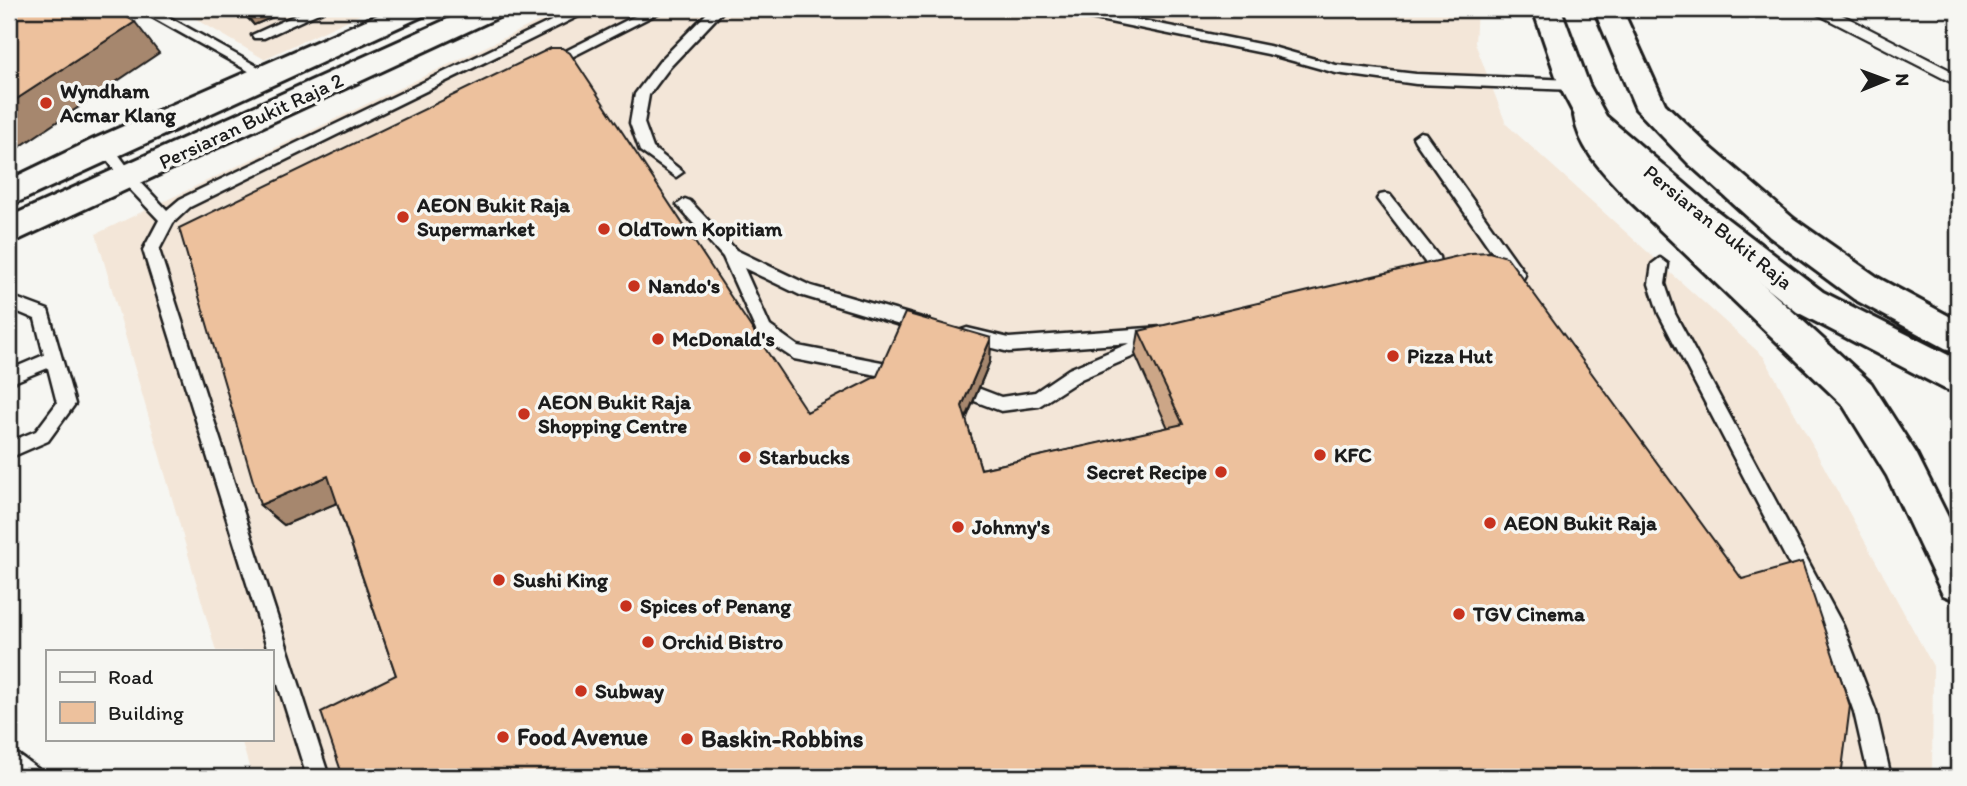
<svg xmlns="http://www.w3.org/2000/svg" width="1967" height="786" font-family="Itim,sans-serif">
<rect width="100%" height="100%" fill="#f6f6f2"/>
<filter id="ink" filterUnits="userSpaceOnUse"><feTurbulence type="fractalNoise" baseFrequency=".0143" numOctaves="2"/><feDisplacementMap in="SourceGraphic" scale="14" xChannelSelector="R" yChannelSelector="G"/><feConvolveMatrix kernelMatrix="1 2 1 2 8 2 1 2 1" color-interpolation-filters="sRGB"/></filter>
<g filter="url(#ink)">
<path fill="#f3e6d8" d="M179,9H372L264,59Z
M564,9H1477L1475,43L1506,124L1764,357L1933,666L1932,777H252L241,739H271V651H216L96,234Z"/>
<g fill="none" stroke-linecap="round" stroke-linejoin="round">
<defs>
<path id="service" d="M138,9H154L273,75L271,78H261Z
M309,9H327L264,38H254L252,35Z
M576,9H593L190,207L173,223L159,250L329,777H307L271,662V651H268L143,250L159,220L123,182L98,147L105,142L110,143L133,174L167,210L180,199Z
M649,9H666L554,66H544L542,63Z
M711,9H725L670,67L649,95L644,123L653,148L683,172L676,177L640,151L630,123L635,94L660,61Z
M1058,9H1084L1269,46L1336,65L1416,74L1574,80L1581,85L1574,90L1416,84L1336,73L1268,54L1065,13Z
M1420,132L1425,133L1523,271L1525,275L1523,279H1511L1415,141L1413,137Z
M1385,194L1390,195L1439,257L1441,271L1439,275L1421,281L1415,279L1413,275L1415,271L1425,267V262L1380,203L1377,199L1380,195Z
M685,199L690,201L736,250L811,286L929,320L931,325L929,330L923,332L800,295L744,268L770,326L798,346L892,364L898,366L901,371L898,376L892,378L794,359L758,335L723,257L677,205Z
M1660,258L1668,264L1665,284L1675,314L1843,626L1876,712L1891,777H1869L1854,712L1827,637L1659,314L1649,284L1652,264Z
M16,298L48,310L75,404L48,441L9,458V442L36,431L57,403L48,368L9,384V370L44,355L35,319L16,311L9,313V300Z
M1162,327L1168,329L1170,334L1162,344L1081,379L1039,406L1001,411L969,399L966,394L969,389L975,387L1001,397L1035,392L1069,369L1130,343L1009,352L961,340L959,335L961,330L967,328L1009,338Z
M9,748L38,769L41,777H14L9,773Z"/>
<path id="tertiary" d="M391,9H429L425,15L9,206V180L94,139Z
M470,9H507L503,15L9,244V217Z"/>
<path id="secondary" d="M1533,9H1561L1589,85L1606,116L1713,208L1823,292L1958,360V393L1945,389L1797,312L1689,226L1583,131L1559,85Z
M1594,9H1622L1665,104L1710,147L1794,219L1880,279L1958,321V353L1945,348L1854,299L1770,237L1688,163L1636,109Z"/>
<path id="trunk" d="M1590,105L1601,109L1613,140L1652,183L1871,383L1916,453L1958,537V601L1943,595L1887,476L1843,405L1628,199C1606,175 1579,150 1574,116L1579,109Z"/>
</defs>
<use href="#service" stroke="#1c1c1c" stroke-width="5"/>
<use href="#tertiary" stroke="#1c1c1c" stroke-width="6"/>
<use href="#secondary" stroke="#1c1c1c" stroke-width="6"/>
<use href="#trunk" stroke="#1c1c1c" stroke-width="6"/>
<use href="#service" fill="#f6f6f2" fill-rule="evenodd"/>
<use href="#tertiary" fill="#f6f6f2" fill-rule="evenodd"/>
<use href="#secondary" fill="#f6f6f2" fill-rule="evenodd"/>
<use href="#trunk" fill="#f6f6f2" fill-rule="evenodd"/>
<path stroke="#1c1c1c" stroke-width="2" d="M1805,9L1958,87
M1833,9L1958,73"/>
</g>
<path fill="#cca687" stroke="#1c1c1c" stroke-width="2" d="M239,9H292L254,25Z
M1139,331L1742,579L1850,706L396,675L337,503L284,525L260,505L807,412L991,338L990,361L966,420L981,469L1168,428L1135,354Z"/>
<path fill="#a6876e" stroke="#1c1c1c" stroke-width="2" d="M209,9H219L212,12Z
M243,9H292L254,25Z
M135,22L159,53L9,154V104Z
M991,338L990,361L962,428V406Z
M328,476L349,498L284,525L260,505Z"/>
<path fill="#edc19d" stroke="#1c1c1c" stroke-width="2" d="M9,9H114L135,22L9,104Z
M551,48H562L570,53L807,412L877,376L905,313L991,338L962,406L981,469L1183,424L1139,331L1471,253L1489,252L1507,257L1742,579L1802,562L1850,706L1841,777H343L321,712L396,675L328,476L260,505L179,228Z"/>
</g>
<g fill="#c8321e" stroke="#f6f6f2" stroke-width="2.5">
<circle cx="46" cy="103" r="7"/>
<circle cx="403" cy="217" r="7"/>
<circle cx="604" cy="229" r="7"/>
<circle cx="634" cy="286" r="7"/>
<circle cx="658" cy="339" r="7"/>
<circle cx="1393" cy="356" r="7"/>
<circle cx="524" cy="414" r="7"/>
<circle cx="1320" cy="455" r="7"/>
<circle cx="745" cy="457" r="7"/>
<circle cx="1221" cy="472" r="7"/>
<circle cx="1490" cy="523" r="7"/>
<circle cx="958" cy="527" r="7"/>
<circle cx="499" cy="580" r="7"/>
<circle cx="626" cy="606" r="7"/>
<circle cx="1459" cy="614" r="7"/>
<circle cx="648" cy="642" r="7"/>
<circle cx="581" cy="691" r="7"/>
<circle cx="503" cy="737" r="7"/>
<circle cx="687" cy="739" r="7"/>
</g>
<g text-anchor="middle" stroke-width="7" stroke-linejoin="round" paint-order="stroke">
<g font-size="21" font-weight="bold" fill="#1c1c1c" stroke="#f6f6f2" text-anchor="start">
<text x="60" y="98">Wyndham<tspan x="60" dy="24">Acmar Klang</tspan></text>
<text x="417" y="212">AEON Bukit Raja<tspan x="417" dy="24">Supermarket</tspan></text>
<text x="618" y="236">OldTown Kopitiam</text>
<text x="648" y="293">Nando's</text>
<text x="672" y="346">McDonald's</text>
<text x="1407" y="363">Pizza Hut</text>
<text x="538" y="409">AEON Bukit Raja<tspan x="538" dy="24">Shopping Centre</tspan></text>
<text x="1334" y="462">KFC</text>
<text x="759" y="464">Starbucks</text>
<text x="1207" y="479" text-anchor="end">Secret Recipe</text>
<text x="1504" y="530">AEON Bukit Raja</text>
<text x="972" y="534">Johnny's</text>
<text x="513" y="587">Sushi King</text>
<text x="640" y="613">Spices of Penang</text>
<text x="1473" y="621">TGV Cinema</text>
<text x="662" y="649">Orchid Bistro</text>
<text x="595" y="698">Subway</text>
</g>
<g font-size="21" fill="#1c1c1c" stroke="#f6f6f2">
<text transform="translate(251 121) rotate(-25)" y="7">Persiaran Bukit Raja 2</text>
<text transform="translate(1718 227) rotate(39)" y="7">Persiaran Bukit Raja</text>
</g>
<g font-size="24" font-weight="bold" fill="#1c1c1c" stroke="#f6f6f2" text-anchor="start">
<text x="517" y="745">Food Avenue</text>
<text x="701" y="747">Baskin-Robbins</text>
</g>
</g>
<rect width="1967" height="786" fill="none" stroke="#f6f6f2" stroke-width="35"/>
<rect x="18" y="18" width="1932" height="751" fill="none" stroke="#1c1c1c" stroke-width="2.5" filter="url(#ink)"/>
<rect x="46" y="650" width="228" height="91" fill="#f6f6f2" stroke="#9f9f9c" stroke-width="2"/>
<rect x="60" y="672" width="35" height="10" fill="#f6f6f2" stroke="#9f9f9c" stroke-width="2"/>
<text x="108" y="684" font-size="21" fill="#1c1c1c">Road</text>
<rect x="60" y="702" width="35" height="21" fill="#edc19d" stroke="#9f9f9c" stroke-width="2"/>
<text x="108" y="720" font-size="21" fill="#1c1c1c">Building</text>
<g transform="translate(1886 80) rotate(89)" stroke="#f6f6f2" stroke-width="5" paint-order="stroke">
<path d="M0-5L12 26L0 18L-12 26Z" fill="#1c1c1c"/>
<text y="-10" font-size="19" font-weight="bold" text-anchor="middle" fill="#1c1c1c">N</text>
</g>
</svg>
